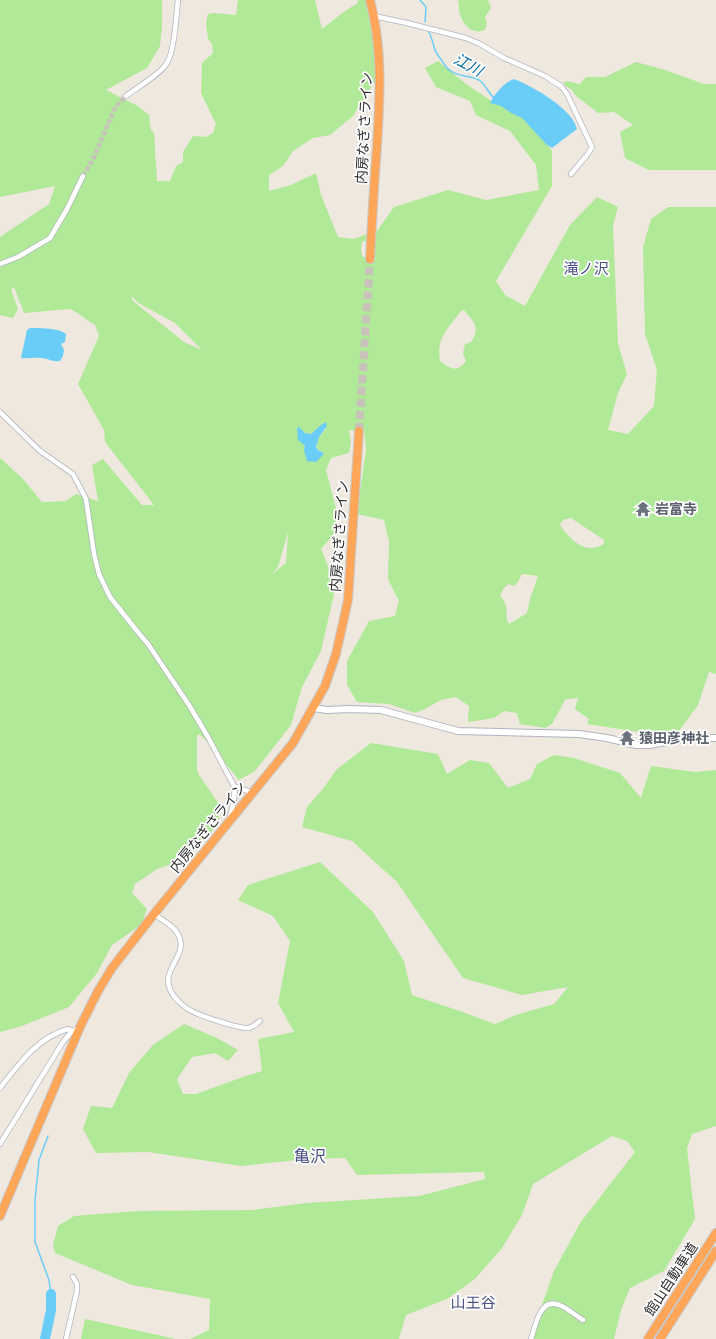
<svg xmlns="http://www.w3.org/2000/svg" width="716" height="1339" font-family="'Sofia Sans Condensed','Noto Sans JP',sans-serif">
<rect width="100%" height="100%" fill="#efe8de"/>
<path fill="#b0e997" fill-rule="evenodd" d="M0,0H162V27L160,46L147,68L106,90L138,106L149,115L151,131L154,132L157,181H170L176,166L183,162V152L193,136L206,137L213,133L216,124L201,93L202,63L213,53L212,44L208,39L206,23L208,14L214,13L236,15L238,0H315L322,29C334,20 344,10 357,4L358,0H365L370,19L377,78L353,116L330,135L313,138L293,151L283,166L269,175V191L291,185L316,173L321,195L338,237L354,239L367,234L368,240L362,242L361,251L363,257H372L375,234L394,207L448,190L486,200L539,190L536,165L510,131L476,115L470,101L436,87L425,68L438,61L466,84L490,100L530,120L552,151V186L496,281L505,295L525,306L570,225L597,197L618,207L613,226L618,344L627,374L618,393L608,430L628,434L654,406L657,370L645,334L643,247L651,219L668,207H716V674L709,672L698,705L679,731L645,733L587,724L589,719L575,709L578,698L568,699L565,700L552,724L545,728L520,724L517,713L504,711L494,718L468,722L469,706L456,697L441,700L425,709L415,713L389,704L357,702L347,685V661L369,621L395,616L399,601L388,579L389,542L384,520L357,514L366,450L364,430L356,431L349,430L351,442L349,453L331,458L326,470L337,512L334,534L321,549L336,585L321,651L302,687L291,725L255,771L239,780L207,741L199,734L197,737V770L199,775L221,807L217,826L178,862L157,869L135,884L132,893L147,909L141,925L112,945L97,973L69,1007L22,1026L0,1032V458L23,479L42,502L66,501L76,494L98,501L92,465L103,459L142,505H154L105,442L104,430L78,384L99,336L95,325L71,309L24,313L14,287L11,290L18,309L13,318L0,315V237L49,204L55,186L0,197ZM131,296L140,304L175,323L202,350L184,342L133,301ZM464,310C470,319 480,323 474,337C472,342 470,343 465,344L463,353L466,361C457,373 451,369 440,361C436,337 448,329 461,311ZM324,423L326,429C320,435 314,442 318,450L322,452L304,450L305,446L297,430L299,427L305,433L311,434ZM571,518L604,540V544C584,555 572,541 560,525L563,520ZM288,532L286,563L272,574L278,567ZM522,574L538,576L530,599L527,613L509,624L507,620L506,605L500,595L504,588L509,584L514,586L518,582Z
M457,0H488L491,8L485,17L487,23L485,30C468,37 457,16 459,2Z
M636,62L665,70L704,84H716V170H649L625,158L620,132L633,125L614,112L598,113L576,96L572,90L564,85L565,81L580,84L586,77H605Z
M371,743L438,754L447,774L470,760L489,763L508,788L530,779L537,764L554,755L574,758L620,773L641,798L651,766L695,772L716,770V1126L692,1134L687,1148L695,1219L664,1271L630,1288L621,1310L614,1339H530L554,1271L580,1223L635,1152L627,1141L612,1136L533,1184L522,1215L502,1248L475,1279L447,1299L406,1315L399,1339H190L209,1330L210,1299L132,1285L55,1253L53,1245L58,1226L74,1216L138,1211L253,1210L306,1203L419,1196L485,1179L484,1172L357,1175L345,1158L306,1159L241,1166L148,1152L96,1153L83,1129L91,1106L112,1108L129,1073L153,1045L184,1024L215,1037L238,1050L228,1061L215,1053L192,1057L177,1079L183,1094H196L243,1077L262,1071L258,1039L294,1032L278,1003L290,941L273,916L238,900L248,885L320,862L373,912L404,961L412,995L460,1011L495,1024L516,1015L554,1004L568,987L522,995L463,978L397,882L352,841L302,827L307,807L322,790L337,769Z
M85,1319L176,1339H81Z"/>
<path fill="#6acdf8" d="M514,79C532,86 573,109 577,129L552,148L546,144L522,118L511,113L501,106L490,103C494,95 504,82 514,79Z
M30,328C39,328 59,328 66,334L65,342L61,344L64,350L63,356L60,361C51,362 48,358 41,358C34,357 28,359 21,358L27,330Z
M326,422L327,426L319,437L316,447L318,450L322,452L324,454L316,462L307,461L304,450L305,446L298,440L297,428L299,427L305,433L311,434L321,425Z"/>
<g fill="none" stroke-linecap="round" stroke-linejoin="round">
<path stroke="#6acdf8" stroke-width="1.5" d="M420,0L426,7L425,22
M429,32C432,38 433,44 435,50C436,53 445,65 447,68C455,77 470,75 479,80C485,84 488,92 493,97H495
M48,1136L39,1160L35,1200V1242L49,1280L51,1294"/>
<path stroke="#6acdf8" stroke-width="10" d="M45,1339L51,1310V1294"/>
<path stroke="#c8c2ba" stroke-width="4.5" stroke-dasharray="4.5 2" stroke-linecap="butt" d="M83,176L94,157L115,108L126,96"/>
<path stroke="#c8c2ba" stroke-width="8" stroke-dasharray="8 4" stroke-linecap="butt" d="M359,431L370,259"/>
<defs>
<path id="street" d="M374,16L407,23L466,38L480,44L504,58L545,76L561,86L567,94L592,147L587,155L571,174
M126,96C136,88 161,74 167,63C175,49 176,17 178,0
M0,264L18,257L50,238L67,209L83,176
M0,412L40,451L73,474L86,499L94,554L99,574L110,597L137,631L148,644L189,705L208,737L234,786L253,793
M229,820C232,809 236,797 234,786
M154,914C163,921 177,927 180,939C185,955 164,970 169,986C171,995 180,1004 188,1009C197,1015 239,1029 249,1028C253,1027 256,1024 260,1021
M0,1088C19,1064 38,1037 68,1029L72,1031
M0,1144L63,1042L72,1031L79,1028
M66,1339L77,1291V1284L73,1277
M531,1339C535,1328 539,1300 556,1304C564,1305 576,1316 583,1320"/>
<path id="secondary" d="M313,708L327,710L349,709L381,710L458,731L579,734L607,738L636,745H650L687,738H716"/>
<path id="highway" d="M370,259C372,221 374,183 377,146C380,95 383,50 370,0
M0,1216L80,1027L98,991L112,968L154,914L293,743L325,686L336,654L348,600L359,431
M648,1339L716,1233
M660,1339L716,1251"/>
</defs>
<use href="#street" stroke="#b2b4c1" stroke-width="6"/>
<use href="#secondary" stroke="#b2b4c1" stroke-width="8"/>
<use href="#highway" stroke="#c8c8c8" stroke-width="10"/>
<use href="#street" stroke="#fff" stroke-width="4.5"/>
<use href="#secondary" stroke="#fff" stroke-width="6"/>
<use href="#highway" stroke="#ffa659" stroke-width="8"/>
</g>
<defs>
<symbol id="temple-bare" viewBox="-9 -9 18 18"><path d="M0-6L5-2H3V0L6.5 2.5H4V6H1.5V3h-3V6H-4V2.5H-6.5L-3 0V-2H-5Z" fill="#6b7280" stroke="#fff" stroke-width="2.5" paint-order="stroke"/></symbol>
</defs>
<g fill-rule="evenodd">
<use href="#temple-bare" x="632" y="498" width="22" height="22"/>
<use href="#temple-bare" x="616" y="727" width="22" height="22"/>
</g>
<g text-anchor="middle" stroke-width="3.5" stroke-linejoin="round" paint-order="stroke">
<g font-size="14" fill="#2c2c2c" stroke="#fff">
<text transform="translate(364 128) rotate(-87)" y="5">内房なぎさライン</text>
<text transform="translate(339 536) rotate(-86)" y="5">内房なぎさライン</text>
<text transform="translate(208 827) rotate(-51)" y="5">内房なぎさライン</text>
<text transform="translate(671 1279) rotate(-57)" y="5">館山自動車道</text>
</g>
<g font-size="14" font-weight="bold" fill="#5b616d" stroke="#fff" text-anchor="start">
<text x="655" y="514">岩富寺</text>
<text x="639" y="743">猿田彦神社</text>
</g>
<g font-size="15" font-style="italic" fill="#036baa" stroke="#fff">
<text transform="translate(468 65) rotate(28)" y="5">江川</text>
</g>
<g font-size="15" fill="#485181" stroke="#fff">
<text x="586" y="274">滝ノ沢</text>
<text x="473" y="1308">山王谷</text>
</g>
<g font-size="16" fill="#485181" stroke="#fff">
<text x="310" y="1162">亀沢</text>
</g>
</g>
</svg>
